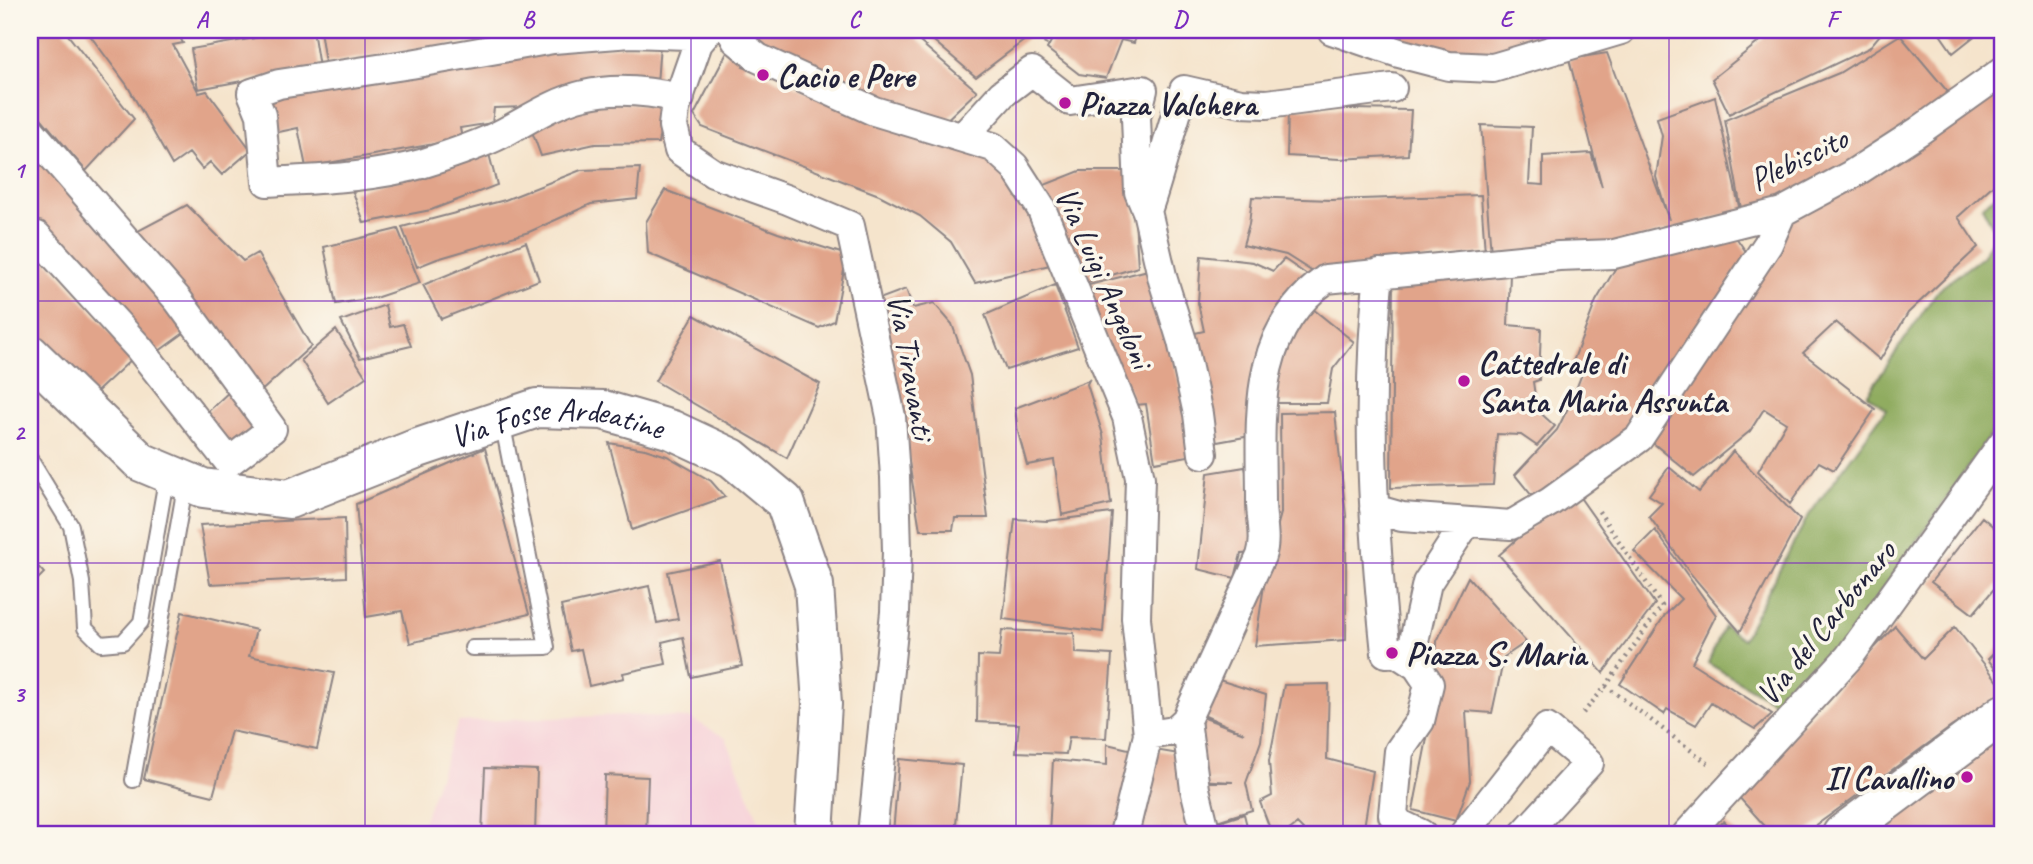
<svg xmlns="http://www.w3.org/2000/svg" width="2033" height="864" font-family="Caveat,sans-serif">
<rect width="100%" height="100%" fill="#fbf7ec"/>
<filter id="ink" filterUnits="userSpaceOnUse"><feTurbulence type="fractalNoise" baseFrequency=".0143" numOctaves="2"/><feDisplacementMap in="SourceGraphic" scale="14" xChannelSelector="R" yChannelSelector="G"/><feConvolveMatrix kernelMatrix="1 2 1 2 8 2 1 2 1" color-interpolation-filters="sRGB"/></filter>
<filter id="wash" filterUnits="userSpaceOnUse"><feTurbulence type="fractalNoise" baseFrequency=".00686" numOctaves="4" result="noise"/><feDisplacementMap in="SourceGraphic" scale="28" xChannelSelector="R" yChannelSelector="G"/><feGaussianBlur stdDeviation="1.57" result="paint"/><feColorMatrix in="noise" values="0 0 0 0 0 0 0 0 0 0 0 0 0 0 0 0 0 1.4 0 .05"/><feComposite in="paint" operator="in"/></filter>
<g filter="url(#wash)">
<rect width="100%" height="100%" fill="#f5e4cc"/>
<path fill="#f6cfd7" d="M625,715L690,718L726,738L764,834H419L458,722Z"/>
<path fill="#90ac60" stroke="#59674e" stroke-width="2" d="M2003,190V417L1846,644L1787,710L1708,663L1724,626L1743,639L1807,518L1886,409L1867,395L1938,290L1982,257L1996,233L1982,206Z"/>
<g id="blocks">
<path fill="#e1a48a" d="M40,30H64L134,119L86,171L30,105V36Z
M86,30H176L183,43L173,45L199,93L207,91L251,150L222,175L210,162L202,169L189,153L172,165L127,85Z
M273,30H313L319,67L198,89L191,49L273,35Z
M320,30H550L325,63Z
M750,30H906L977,91L941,125L854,95L757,45L743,67L839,103L965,144L1003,173L1022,197L1054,264L975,283L951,242L920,216L879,195L702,127L694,115L730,47Z
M921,30H1038L976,77Z
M1057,30H1138L1134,43L1121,40L1106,78L1079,74L1047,49Z
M1351,30H1595L1525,51L1484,55L1446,54Z
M1774,30H1884L1869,48L1729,114L1712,79Z
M1937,30H1982L1953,53Z
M1900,35L1953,98L1801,193L1742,214L1725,120L1839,73Z
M660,44L657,84L526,107L494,108L492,123L460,128L462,139L306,167L298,128L274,133L269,95L546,51Z
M1607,53L1669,220L1656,177L1662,136L1657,118L1715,97L1740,211L1618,244L1491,254L1481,125L1532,127L1529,184L1543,185V156L1591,153L1602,187L1569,59Z
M2003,80V176L1958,217L1978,247L1908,313L1880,360L1836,322L1803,353L1875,409L1834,470L1819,462L1790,504L1758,471L1786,423L1764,409L1750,431L1694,477L1647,438L1789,220Z
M579,102L665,105L658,143L595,144L541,156L530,126Z
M1288,108L1411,110L1408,155L1340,159L1287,156Z
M30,145L188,330L155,354L56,238L36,219L30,225Z
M488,150L497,185L431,210L364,223L353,192L416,174Z
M640,168L637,199L591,204L529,232L437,259L417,267L402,227L505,200L581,170Z
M1080,171H1132L1138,267L1079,285L1042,186Z
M665,190L778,233L847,255L834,321L819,328L648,253L646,222Z
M1481,195L1485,253L1313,272L1286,255L1243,245L1249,224L1252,197L1331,200Z
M187,205L243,261L257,253L311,346L257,395L136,232Z
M398,229L420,283L378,297L336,304L324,247Z
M1733,233L1751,259L1639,430L1536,501L1515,475L1557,430L1571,402L1583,371L1571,367L1596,301L1618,264Z
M526,242L539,280L441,319L423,285Z
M34,246L133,358L86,402L30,343V250Z
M1201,256L1253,262L1273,271L1284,259L1310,277L1250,436L1206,444L1195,333L1204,331L1198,303Z
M1148,270L1199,454L1155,462L1146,404L1135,405L1081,287Z
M1510,274L1508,325L1541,328L1539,380L1533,382L1537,410L1555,426L1537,446L1521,435L1497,434L1493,485L1391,488L1393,280Z
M1055,285L1078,347L1006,370L985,315Z
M906,289L913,308L934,303L952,324L970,375L988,518H955L953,530H920L897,388L874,301Z
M385,305L390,327L403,324L411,346L360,358L341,321Z
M1313,309L1354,342L1333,369L1327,403H1272L1273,367L1296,320Z
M694,315L820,384L787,458L655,381Z
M336,330L366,377L328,403L301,360Z
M1089,380L1087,384L1103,435L1111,504L1062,515L1054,460L1027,465L1018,432L1015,408Z
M232,389L258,422L228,451L201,418Z
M1335,412L1346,516V640L1255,646L1267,565L1281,513L1280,413Z
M609,443L645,449L667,456L711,481L725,497L632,530Z
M485,448L529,614L410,643L402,611L366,617L356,504Z
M1733,451L1800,520L1740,632L1690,573L1649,516L1662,503L1649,495L1669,467L1699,492Z
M1245,467L1254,509L1255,553L1241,554L1235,578L1198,569L1208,473Z
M1574,489L1655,604L1603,673L1499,555Z
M1112,513L1103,632L1003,619L1015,519L1047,521Z
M1982,517L2003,535V578L1973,614L1931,582Z
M345,518L346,577L210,584L200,525Z
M1655,530L1716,615L1692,663L1772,714L1755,729L1711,703L1696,725L1667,709L1664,714L1620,684L1665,615L1681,599L1634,551Z
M30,558L44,573L30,587Z
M720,561L742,666L691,677L683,637L662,642L666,664L623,673L624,678L589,686L581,649L571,651L561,606L649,586L657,623L678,619L668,572Z
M1468,577L1526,642L1504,657L1492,713L1466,711L1470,781L1456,821L1413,810L1434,703L1437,641Z
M182,612L256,630L249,656L334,673L317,749L231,731L213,796L144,779Z
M1895,626L1923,659L1955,627L2003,688V694L1951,727L1804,834H1772L1737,795Z
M1002,630L1074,633L1076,653L1112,655L1106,738L1069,737L1066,754L1016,752L1019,724L977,722L978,656L999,657Z
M2003,644V680L1988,659Z
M1216,679L1266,695L1261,741L1246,783L1252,810L1207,824L1206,782H1233L1197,780L1202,717L1244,733L1203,715Z
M1329,684L1327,759L1373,771L1363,834H1307L1297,824L1284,834H1272L1260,802L1272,796L1269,761L1284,685Z
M2003,731V826L1994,834H1867Z
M1107,744L1137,751L1116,834H1049L1053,760L1107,765Z
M1155,750L1185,755L1202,834H1130Z
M899,759L962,765L955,834H893Z
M485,768L537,770L535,834H482Z
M605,775L648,777L646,834H603Z
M1244,814L1249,834H1212L1208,826Z
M1724,821L1737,834H1708Z"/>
</g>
</g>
<g filter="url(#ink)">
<use href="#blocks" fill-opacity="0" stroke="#8c8384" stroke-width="2"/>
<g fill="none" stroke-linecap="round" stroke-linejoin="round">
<defs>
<path id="lane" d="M30,459L71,526L82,582L85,628L101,644L123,642L141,622L167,474
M472,648L547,647L502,421
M133,780L186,481"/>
<path id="street" d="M709,30L698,43L675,109L673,126L679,150L713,173L788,200L850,226L891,417L895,477L897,551L895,612L872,834
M731,30L736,40L758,58L874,111L993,147L1014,166L1041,208L1127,417L1140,478L1136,618L1148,735L1124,834
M1332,30L1399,53L1449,66L1493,68L1621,30
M680,98C649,91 615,87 584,95C554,102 528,120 501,134C482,144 443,157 421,164C371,178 319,179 267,182L261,115L252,93L279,84L411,64L553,39L631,33L687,35L694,30
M30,130L178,300L272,429L229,462L139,348L37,236L30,241
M963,137L1002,94L1032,71L1070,101L1143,90L1136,117L1139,192L1147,211L1163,280L1182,341L1198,414L1203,454
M1147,211C1161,171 1170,130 1184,90L1241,103L1267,104L1392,88
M1379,273C1365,399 1373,527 1386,653L1412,650L1427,583L1466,523
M1374,509L1402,517L1511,525L1550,502L1639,438L1768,244L1782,212
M1397,653L1417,666L1429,684L1420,721L1399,751L1393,815L1400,824L1421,834
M1186,720L1195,789L1206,834
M1148,735L1174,731L1186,720L1261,556C1267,538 1261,521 1261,502C1261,419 1250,334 1326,279L1559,256L1614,254L1782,212L1851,175L1919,131L2003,71
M1464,834L1547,728L1589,763L1524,834
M1687,834L1849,657L2003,443"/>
<g id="secondary">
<path id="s1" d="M30,354L141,462L203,488L289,499L415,449L537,408L603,410L672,430L732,458L785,502L814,585L822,704L814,834"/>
<path d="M1842,834L2003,714"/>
</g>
</defs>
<use href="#lane" stroke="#8c8384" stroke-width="18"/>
<use href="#street" stroke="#8c8384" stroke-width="32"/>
<use href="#secondary" stroke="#8c8384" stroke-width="42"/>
<path stroke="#8c8384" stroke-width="4.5" stroke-dasharray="2 5" stroke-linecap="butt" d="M1045,45L1052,30
M1606,686L1709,764
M1583,713L1606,686L1662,606L1596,507"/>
<use href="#lane" stroke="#fff" stroke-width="14"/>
<use href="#street" stroke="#fff" stroke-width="28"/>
<use href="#secondary" stroke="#fff" stroke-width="38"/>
</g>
</g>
<path fill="none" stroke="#7b2cbf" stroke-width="2" stroke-opacity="0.55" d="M365,30V834M691,30V834M1016,30V834M1343,30V834M1669,30V834M30,301H2003M30,563H2003"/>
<g fill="#b5179e" stroke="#fbf7ec" stroke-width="2.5">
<circle cx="763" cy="75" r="7"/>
<circle cx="1065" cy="103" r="7"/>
<circle cx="1464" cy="381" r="7"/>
<circle cx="1392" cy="653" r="7"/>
<circle cx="1967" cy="777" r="7"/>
</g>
<g text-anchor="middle" stroke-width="7" stroke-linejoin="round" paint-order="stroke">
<g font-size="33" font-weight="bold" fill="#22223b" stroke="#fbf7ec" text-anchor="start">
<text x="777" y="87">Cacio e Pere</text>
<text x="1079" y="115">Piazza Valchera</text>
<text x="1478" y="374">Cattedrale di<tspan x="1478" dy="38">Santa Maria Assunta</tspan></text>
<text x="1406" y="665">Piazza S. Maria</text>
<text x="1953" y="789" text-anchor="end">Il Cavallino</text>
</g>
<g font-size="33" fill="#22223b" stroke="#fbf7ec">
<text transform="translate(1798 158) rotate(-26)" y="12">Plebiscito</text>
<text transform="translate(1105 277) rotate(66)" y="12">Via Luigi Angeloni</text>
<text transform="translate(912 366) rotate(80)" y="12">Via Tiravanti</text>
<text dy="12" stroke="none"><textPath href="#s1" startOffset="592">Via Fosse Ardeatine</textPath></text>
<text transform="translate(1825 622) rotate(-51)" y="12">Via del Carbonaro</text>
</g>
</g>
<rect width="2033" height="864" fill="none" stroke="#fbf7ec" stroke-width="77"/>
<rect x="38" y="38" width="1956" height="788" fill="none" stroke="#7b2cbf" stroke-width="2.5"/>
<g font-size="23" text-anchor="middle" font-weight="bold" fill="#7b2cbf">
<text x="202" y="27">A</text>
<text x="528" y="27">B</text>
<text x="854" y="27">C</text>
<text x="1180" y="27">D</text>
<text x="1506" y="27">E</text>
<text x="1832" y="27">F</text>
<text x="19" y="178">1</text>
<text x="19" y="440">2</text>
<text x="19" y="702">3</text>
</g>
</svg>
